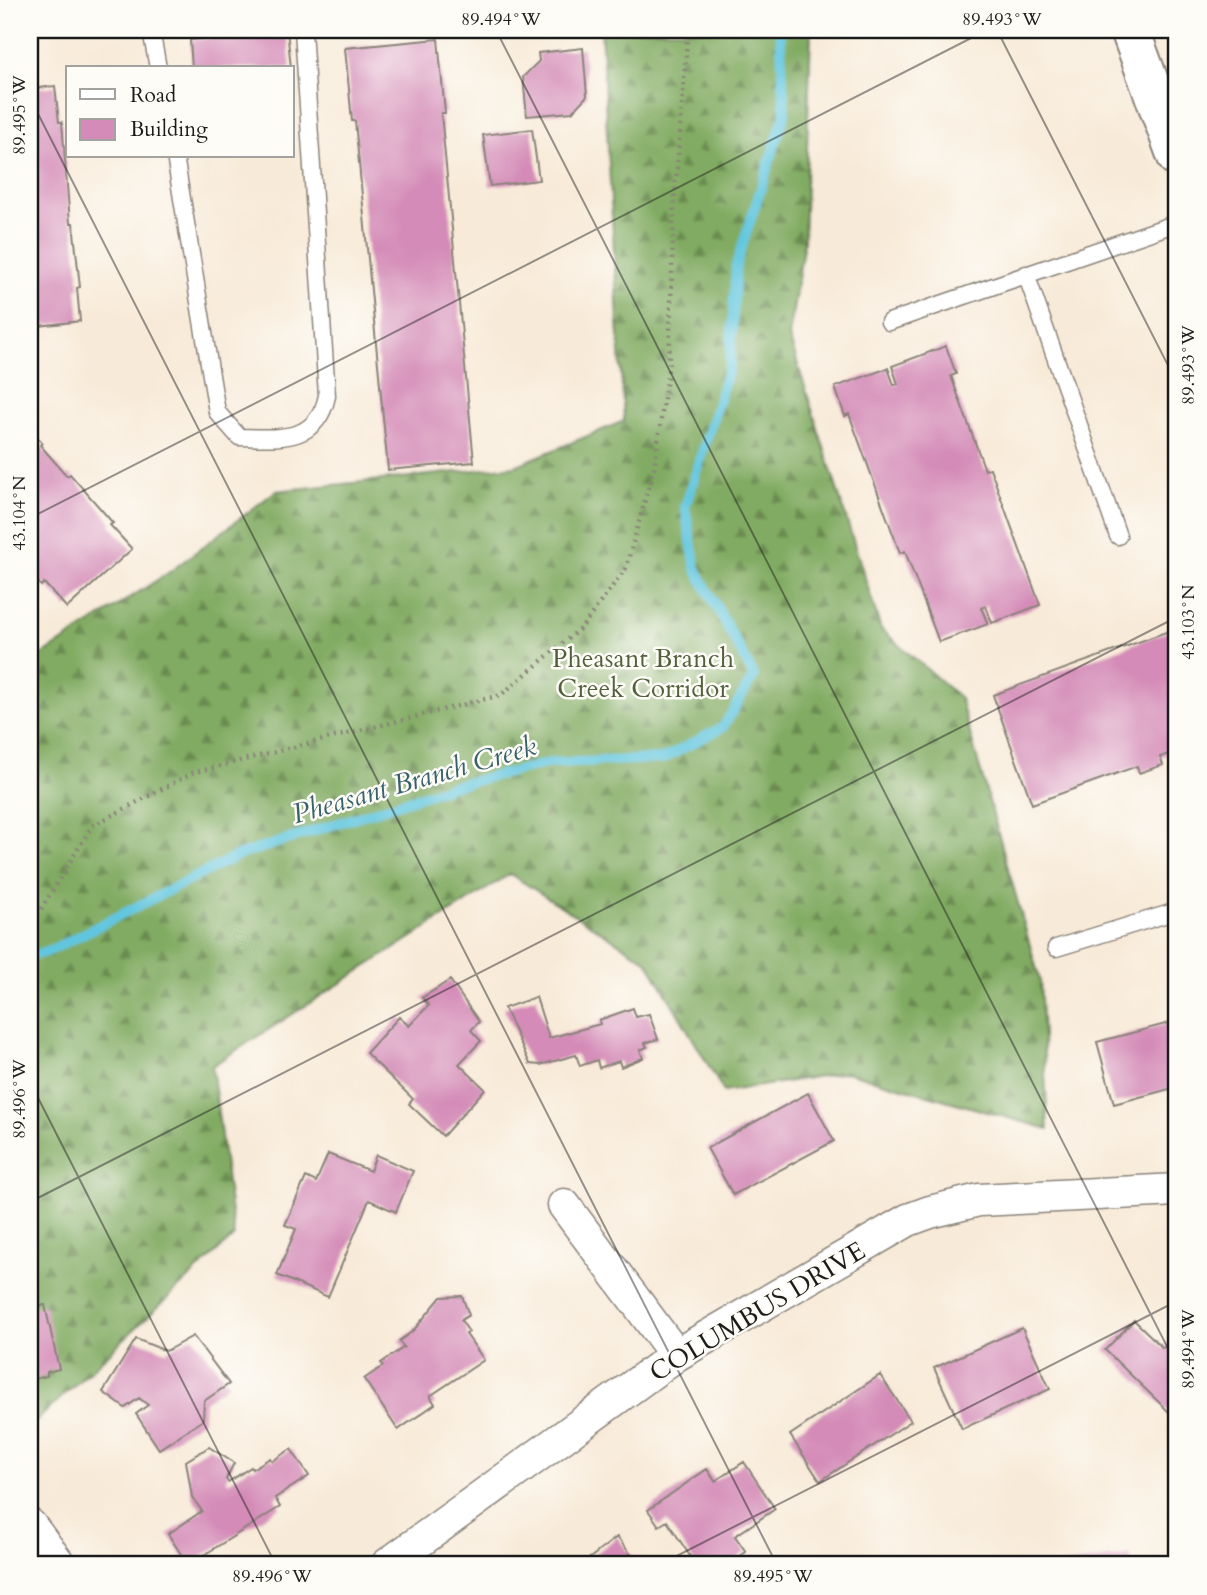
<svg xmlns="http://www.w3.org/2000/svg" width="1207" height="1595" font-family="Cardo,serif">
<defs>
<pattern id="forest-firs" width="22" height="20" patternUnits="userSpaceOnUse" patternTransform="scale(1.75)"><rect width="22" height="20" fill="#81ab62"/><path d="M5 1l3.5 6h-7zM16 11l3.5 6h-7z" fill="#698a50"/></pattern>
</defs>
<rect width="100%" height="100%" fill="#fdfcf7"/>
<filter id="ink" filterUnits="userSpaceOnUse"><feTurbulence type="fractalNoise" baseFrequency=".0143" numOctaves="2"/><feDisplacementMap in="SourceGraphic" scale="14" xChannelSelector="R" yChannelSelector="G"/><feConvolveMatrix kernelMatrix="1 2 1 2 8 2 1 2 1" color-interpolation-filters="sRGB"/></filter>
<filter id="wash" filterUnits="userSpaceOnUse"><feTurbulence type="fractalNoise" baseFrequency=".00686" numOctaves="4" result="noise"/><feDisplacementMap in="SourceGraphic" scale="28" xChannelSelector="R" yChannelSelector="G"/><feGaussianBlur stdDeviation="1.57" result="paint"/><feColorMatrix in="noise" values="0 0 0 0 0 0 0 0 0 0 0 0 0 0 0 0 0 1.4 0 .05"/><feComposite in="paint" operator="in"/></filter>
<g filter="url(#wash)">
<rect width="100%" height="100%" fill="#f8ead8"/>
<path fill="url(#forest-firs)" stroke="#4e643f" stroke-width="2" d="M601,30H811L804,241L789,336L881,629L960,698L1040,981L1048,1129L846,1072L724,1092L647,961L510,874L212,1066L234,1236L30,1427V666L33,661L171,571L276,491L515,466L624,421Z"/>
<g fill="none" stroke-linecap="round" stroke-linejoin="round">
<path stroke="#61c6df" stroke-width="10" d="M30,956L47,952L237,856L452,786L550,763L663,759L723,727L754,676L696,569L685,507L730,364L736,265L785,114L780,30"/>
</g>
<g id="blocks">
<path fill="#d48bb7" d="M287,30L291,68H192L190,40Z
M438,39L445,113H441L474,462L388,470L355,121H352L345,48Z
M583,48L587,96L572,112L527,116L523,77L539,61L538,53Z
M55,86L59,122H62L70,223H73L80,287L77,288L80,321L30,327V89Z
M532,129L539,180L490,186L483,135Z
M946,346L956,374L951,376L985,470L990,468L1040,605L992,623L986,606L981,608L988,624L939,642L905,551L900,553L849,414L845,416L835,387L888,368L894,385L898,384L892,366Z
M30,429L42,443L40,445L67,476L70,474L113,523L110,525L132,549L67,608L44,583L41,586L30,573Z
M1177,628V751L1160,757L1163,765L1139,773L1137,766L1032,804L993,695Z
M450,980L479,1022L471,1030L481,1041L459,1064L485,1089L443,1136L409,1104L413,1099L366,1053L399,1017L409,1026L429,1005L422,998Z
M536,997L549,1038L600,1024L599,1020L633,1008L636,1017L649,1014L658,1039L645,1043L647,1047L640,1050L643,1058L621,1067L619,1061L599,1068L597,1060L580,1066L576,1055L540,1065L530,1064L504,1008Z
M1177,1021V1087L1114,1104L1097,1042Z
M808,1093L834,1141L733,1195L707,1148Z
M328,1154L370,1171L376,1155L413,1171L396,1212L369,1200L328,1297L277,1275L296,1229L285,1225L306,1177L316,1182Z
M462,1296L469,1315L461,1320L469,1332L466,1334L484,1360L430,1396L435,1404L398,1430L364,1379L383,1366L381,1363L404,1347L399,1341L413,1331L441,1297Z
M45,1305L59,1369L47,1372V1376L30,1380V1308Z
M1134,1320L1163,1348L1177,1332V1404L1169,1412L1105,1350Z
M1022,1328L1050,1389L962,1429L934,1368Z
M193,1336L229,1384L204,1401L203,1420L159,1449L136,1414L148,1405L139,1398L125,1408L103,1392L136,1339L166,1351Z
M880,1375L911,1421L820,1481L790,1435Z
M209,1447L234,1463L226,1479L228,1482L251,1467L252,1469L270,1458L272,1461L291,1449L309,1476L275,1498L280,1507L188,1565L168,1534L202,1511L192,1497L186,1461Z
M744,1462L775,1509L735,1536L746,1552L727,1565H696L667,1521L659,1526L648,1510L707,1469L715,1481Z
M617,1537L639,1565H581Z
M1130,1555L1132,1565H1066V1564Z"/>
</g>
</g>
<g filter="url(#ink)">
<use href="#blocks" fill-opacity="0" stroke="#8a837a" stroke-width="2"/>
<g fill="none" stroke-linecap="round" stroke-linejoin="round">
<defs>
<path id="service" d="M151,30L158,68
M175,156L217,412L239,437C280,438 317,443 327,396L303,30
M1026,274L1118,536
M889,322L1177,223
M1056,948L1177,911"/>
<path id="minor" d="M564,1205L676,1355
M30,1525L60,1565
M387,1565L676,1355L908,1220L930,1212L979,1200L1177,1190"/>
<path id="tertiary" d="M1130,30L1177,157"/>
</defs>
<use href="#service" stroke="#8a837a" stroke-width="19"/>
<use href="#minor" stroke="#8a837a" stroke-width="35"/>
<use href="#tertiary" stroke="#8a837a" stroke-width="42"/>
<path stroke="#8a837a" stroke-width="4.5" stroke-dasharray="2 5" stroke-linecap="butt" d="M30,927L92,826L192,773L501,695L582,627L626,568L654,468L669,364L674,206L688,30"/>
<use href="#service" stroke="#fff" stroke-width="16"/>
<use href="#minor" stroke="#fff" stroke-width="32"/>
<use href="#tertiary" stroke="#fff" stroke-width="38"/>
</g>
</g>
<path fill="none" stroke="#1c1c1c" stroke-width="2" stroke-opacity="0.45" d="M496,30L1177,1366M997,30L1177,383M30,98L777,1565M30,518L987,30M30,1082L276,1565M30,1202L1177,617M659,1565L1177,1301"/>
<g text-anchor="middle" stroke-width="5" stroke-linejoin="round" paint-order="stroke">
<g font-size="26" fill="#52603d" stroke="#fdfcf7">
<text x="643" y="667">Pheasant Branch<tspan x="643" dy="30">Creek Corridor</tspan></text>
</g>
<g font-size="26" fill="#1c1c1c" stroke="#fdfcf7">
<text transform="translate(757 1311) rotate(-31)" y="9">COLUMBUS DRIVE</text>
</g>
<g font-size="28" font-style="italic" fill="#38606a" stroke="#fdfcf7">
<text transform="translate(414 779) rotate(-16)" y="10">Pheasant Branch Creek</text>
</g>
</g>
<rect width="1207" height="1595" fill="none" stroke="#fdfcf7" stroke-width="77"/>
<rect x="66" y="66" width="228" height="91" fill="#fdfcf7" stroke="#a3a29f" stroke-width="2"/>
<rect x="80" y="89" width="35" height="10" fill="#ffffff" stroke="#a3a29f" stroke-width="2"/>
<text x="130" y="102" font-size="21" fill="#1c1c1c">Road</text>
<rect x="80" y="119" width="35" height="21" fill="#d48bb7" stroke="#a3a29f" stroke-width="2"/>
<text x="130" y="136" font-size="21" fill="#1c1c1c">Building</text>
<rect x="38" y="38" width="1130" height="1518" fill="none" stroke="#1c1c1c" stroke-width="2.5"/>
<g font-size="18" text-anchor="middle" fill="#1c1c1c">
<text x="501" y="25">89.494°W</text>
<text x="1002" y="25">89.493°W</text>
<text transform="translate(19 115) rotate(-90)" y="6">89.495°W</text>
<text transform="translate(1188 365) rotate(-90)" y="6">89.493°W</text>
<text transform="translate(19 513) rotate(-90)" y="6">43.104°N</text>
<text transform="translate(1188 622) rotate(-90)" y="6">43.103°N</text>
<text transform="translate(19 1099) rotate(-90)" y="6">89.496°W</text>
<text transform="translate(1188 1349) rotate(-90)" y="6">89.494°W</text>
<text x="272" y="1582">89.496°W</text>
<text x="773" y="1582">89.495°W</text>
</g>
</svg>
